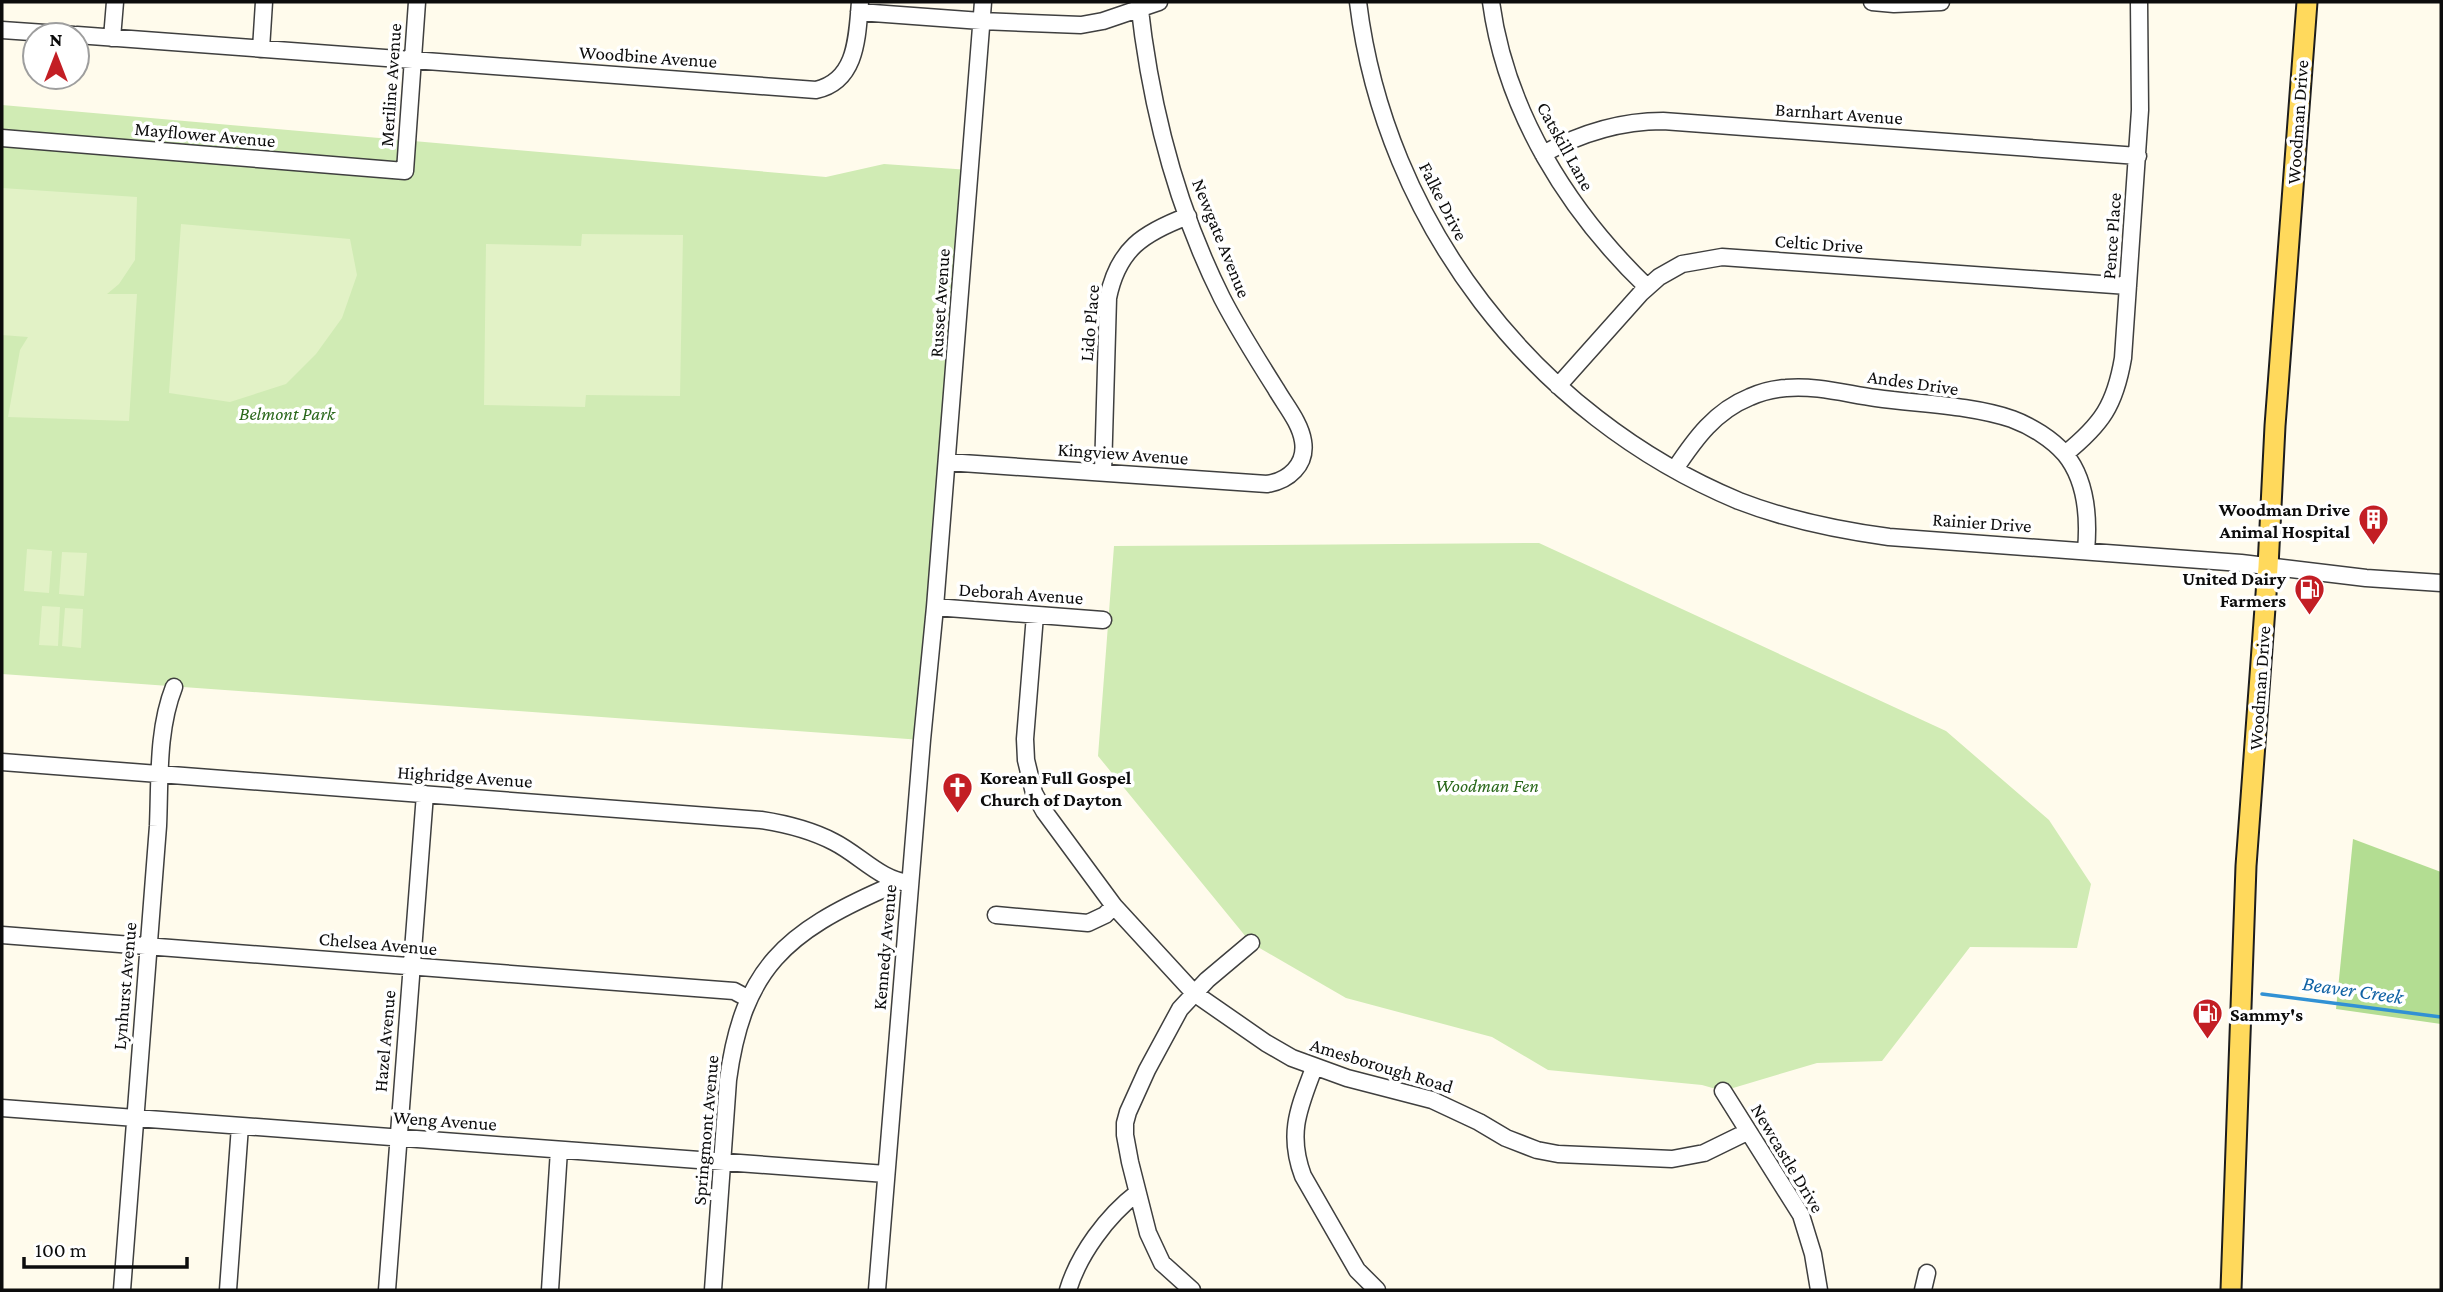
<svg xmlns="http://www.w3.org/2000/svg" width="2443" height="1292" font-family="'Crimson Pro',serif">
<rect width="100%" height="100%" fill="#fffbec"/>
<path fill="#d0ebb4" d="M2,105L826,177L884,164L970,170L922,740L2,674Z
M1539,543L1946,731L2049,820L2091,884L2077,948L1970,947L1882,1061L1817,1063L1723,1091L1702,1085L1548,1070L1492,1037L1346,998L1251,943L1098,756L1114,546Z"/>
<path fill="#b3dd92" d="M2353,839L2441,872V1024L2336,1009Z"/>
<path fill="#e2f2c6" d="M2,188L137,197L135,260L119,284L107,294H137L129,421L8,417L20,350L28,337L2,335Z
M181,224L350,239L357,275L342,318L316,354L286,384L230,402L169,393Z
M582,234L683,235L680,396L586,395L585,407L484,405L486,244L581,246Z
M27,549L52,551L49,593L24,591Z
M62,552L87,553L84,596L59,594Z
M42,606L60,607L58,646L39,645Z
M65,608L83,609L81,648L62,646Z"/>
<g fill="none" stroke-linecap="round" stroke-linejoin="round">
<path stroke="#3191d4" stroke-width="3.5" d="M2262,994L2441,1017"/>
<defs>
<path id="minor" d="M1358,2C1385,222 1534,416 1739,501C1788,520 1837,530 1889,537L2241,563L2366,578L2441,583
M1491,2C1506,112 1568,211 1647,287
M1872,2L1894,4L1941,2
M859,12L981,21L1081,25L1103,21L1159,2
M2,30L74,35
M77,35L816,90C857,81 857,37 860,2
M112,38L115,2
M261,49L264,2
M2,138L405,171L417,2
M1543,154C1581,133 1620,121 1663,121L2138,156
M1558,386L1641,293L1659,277L1682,264L1722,257L2128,286
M2065,454C2102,424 2115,405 2123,358L2140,110L2139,2
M947,462L1267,484C1288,481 1307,465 1303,441C1300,422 1285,405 1276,389C1257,359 1238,329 1222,298C1176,206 1150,103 1139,2
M1675,469C1695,439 1715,411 1750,397C1761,392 1773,389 1786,388C1815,385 1847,394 1876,398C1919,404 1971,405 2012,419C2031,426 2052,439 2065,454C2087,481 2089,518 2086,551
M1103,472L1108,298C1118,249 1143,233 1188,216
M935,607L1103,620
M1035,615L1025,739L1026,760L1034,793L1044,811L1114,906L1194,993L1266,1043L1292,1058L1347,1078L1432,1100L1479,1122L1506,1138L1537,1150L1558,1154L1672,1159L1704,1153L1747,1132
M2,762L761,820C787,824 811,830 834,842C860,855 881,881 910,883
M996,915L1088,923L1105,915L1114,906
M2,935L734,991L749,999
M1314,1068C1299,1108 1287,1133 1303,1176L1357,1270L1377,1290
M1723,1091L1801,1215L1813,1254L1819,1290
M2,1108L886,1174
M122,1290L158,826C160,780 157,730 174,687
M228,1290L240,1126
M387,1290L425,794
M550,1290L559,1150
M713,1290L728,1080C743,968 786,932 886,888L894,881
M877,1290L922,740L935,607L983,2
M1068,1290C1079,1254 1107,1216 1137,1193
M1192,1290L1162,1263L1148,1233L1130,1162L1125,1135V1123L1128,1112L1147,1070L1180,1009L1207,980L1251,943
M1923,1290L1927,1273"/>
<path id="major" d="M2231,1290L2246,866L2268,567L2275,426L2307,2"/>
</defs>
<use href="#minor" stroke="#3f3f3f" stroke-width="19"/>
<use href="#major" stroke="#1d1d1d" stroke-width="23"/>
<use href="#minor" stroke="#fff" stroke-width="16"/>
<use href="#major" stroke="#ffd95c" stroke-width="19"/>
</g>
<defs>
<symbol id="building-pin" viewBox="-11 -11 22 30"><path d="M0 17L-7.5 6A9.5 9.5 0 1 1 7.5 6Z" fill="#c31e24" stroke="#fff"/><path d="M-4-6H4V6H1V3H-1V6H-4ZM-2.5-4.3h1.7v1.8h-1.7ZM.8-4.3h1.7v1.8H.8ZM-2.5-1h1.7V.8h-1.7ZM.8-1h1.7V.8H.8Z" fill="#fff"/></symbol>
<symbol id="fuel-pin" viewBox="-11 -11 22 30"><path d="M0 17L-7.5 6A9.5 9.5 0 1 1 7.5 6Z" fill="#c31e24" stroke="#fff"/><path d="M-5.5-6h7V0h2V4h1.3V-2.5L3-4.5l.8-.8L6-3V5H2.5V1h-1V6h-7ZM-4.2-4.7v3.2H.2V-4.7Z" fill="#fff"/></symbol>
<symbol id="church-pin" viewBox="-11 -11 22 30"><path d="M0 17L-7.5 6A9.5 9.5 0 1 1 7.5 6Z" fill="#c31e24" stroke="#fff"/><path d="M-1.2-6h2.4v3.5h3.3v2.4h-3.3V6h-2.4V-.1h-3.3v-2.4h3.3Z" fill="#fff"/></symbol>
</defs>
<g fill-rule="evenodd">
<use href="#building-pin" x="2356" y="502" width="35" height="47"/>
<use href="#fuel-pin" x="2292" y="572" width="35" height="47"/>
<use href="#church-pin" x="940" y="770" width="35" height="47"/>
<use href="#fuel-pin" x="2190" y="996" width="35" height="47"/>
</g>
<g text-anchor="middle" stroke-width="7" stroke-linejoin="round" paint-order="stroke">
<g font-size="19" fill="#0c0c0c" stroke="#fff">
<text transform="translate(648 56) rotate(4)" y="7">Woodbine Avenue</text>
<text transform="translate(390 85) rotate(-86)" y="7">Meriline Avenue</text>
<text transform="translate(1839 113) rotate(4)" y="7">Barnhart Avenue</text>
<text transform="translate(2297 122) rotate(-86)" y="7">Woodman Drive</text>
<text transform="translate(205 134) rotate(5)" y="7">Mayflower Avenue</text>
<text transform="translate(1566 146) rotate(61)" y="7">Catskill Lane</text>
<text transform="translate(1444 201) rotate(63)" y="7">Falke Drive</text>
<text transform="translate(2111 236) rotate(-86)" y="7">Pence Place</text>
<text transform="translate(1222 238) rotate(68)" y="7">Newgate Avenue</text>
<text transform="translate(1819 243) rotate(4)" y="7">Celtic Drive</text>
<text transform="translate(939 303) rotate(-86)" y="7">Russet Avenue</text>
<text transform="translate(1089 323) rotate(-85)" y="7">Lido Place</text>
<text transform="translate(1913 382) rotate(8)" y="7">Andes Drive</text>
<text transform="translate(1123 453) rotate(4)" y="7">Kingview Avenue</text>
<text transform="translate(1982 522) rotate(4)" y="7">Rainier Drive</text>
<text transform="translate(1021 593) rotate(4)" y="7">Deborah Avenue</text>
<text transform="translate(2259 688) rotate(-86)" y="7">Woodman Drive</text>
<text transform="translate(465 776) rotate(4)" y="7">Highridge Avenue</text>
<text transform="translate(378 943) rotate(5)" y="7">Chelsea Avenue</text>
<text transform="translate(884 947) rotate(-85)" y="7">Kennedy Avenue</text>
<text transform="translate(124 986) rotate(-85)" y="7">Lynhurst Avenue</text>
<text transform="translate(384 1041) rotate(-85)" y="7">Hazel Avenue</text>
<text transform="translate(1382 1065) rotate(17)" y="7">Amesborough Road</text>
<text transform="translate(445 1120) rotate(4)" y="7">Weng Avenue</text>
<text transform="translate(705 1130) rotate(-85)" y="7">Springmont Avenue</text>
<text transform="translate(1788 1158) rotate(59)" y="7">Newcastle Drive</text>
</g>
<g font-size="19" font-style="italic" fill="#29671a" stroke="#fff">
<text x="287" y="420">Belmont Park</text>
<text x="1487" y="792">Woodman Fen</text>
</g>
<g font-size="19" font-weight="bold" fill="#0c0c0c" stroke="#fff" text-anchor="end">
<text x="2350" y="516">Woodman Drive<tspan x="2350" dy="22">Animal Hospital</tspan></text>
<text x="2286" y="585">United Dairy<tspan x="2286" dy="22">Farmers</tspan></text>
<text x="980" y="784" text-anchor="start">Korean Full Gospel<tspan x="980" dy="22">Church of Dayton</tspan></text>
<text x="2230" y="1021" text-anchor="start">Sammy's</text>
</g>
<g font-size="21" font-style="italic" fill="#1062a4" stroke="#fff">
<text transform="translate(2353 990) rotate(8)" y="7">Beaver Creek</text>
</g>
</g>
<rect width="2443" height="1292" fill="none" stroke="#0c0c0c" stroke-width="7"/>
<g transform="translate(56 56)"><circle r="33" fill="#ffffff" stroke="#9e9e9e" stroke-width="2"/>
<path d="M0-5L12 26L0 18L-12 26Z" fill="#c31e24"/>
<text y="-10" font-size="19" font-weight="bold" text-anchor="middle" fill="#0c0c0c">N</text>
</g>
<path d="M24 1257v10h163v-10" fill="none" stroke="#0c0c0c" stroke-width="3.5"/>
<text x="35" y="1257" font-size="21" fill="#0c0c0c" stroke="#ffffff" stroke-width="5" paint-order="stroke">100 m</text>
</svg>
